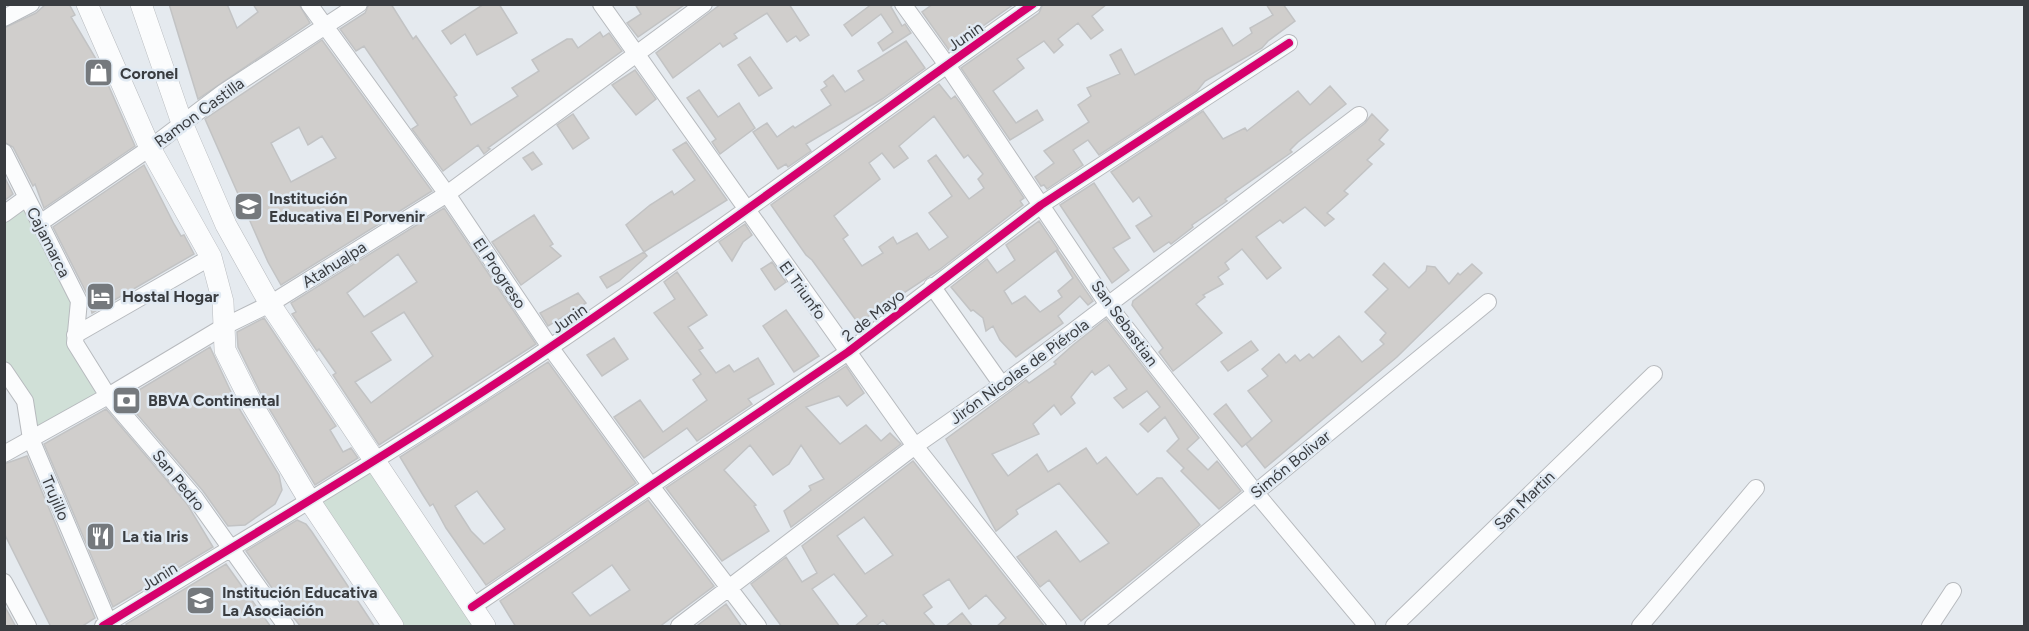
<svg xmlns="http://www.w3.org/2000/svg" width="2029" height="631" font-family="Figtree,sans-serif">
<rect width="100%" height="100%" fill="#e5eaef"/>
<path fill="#d0e0d7" d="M26,198L79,301L75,343L108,396L31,439L5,370V214Z
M375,460L485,626H393L309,500Z"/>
<path fill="#d0cecc" stroke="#c2c3c4" stroke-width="1.5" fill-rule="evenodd" d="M46,4H69L75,15L71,17L99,64L135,146L44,208L35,184L33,186L13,147L4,142V28L36,13Z
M169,4H227L237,28L258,12L253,4H299L310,23L198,99Z
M369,4H391L413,39L416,36L457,95L454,97L471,125L518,96L512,88L539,71L532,60L567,39H572L578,48L600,32L603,37L609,33L622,51L488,148L490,149L484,154L478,145L443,171L412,129L418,125L364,46L356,51L340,29L365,13Z
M484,4H499L517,33L477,55L465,34L451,44L442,31Z
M635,4H684V5L638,37L627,23L641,14Z
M721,4H789L809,35L800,41L796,36L787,42L767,13L734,34L737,38L723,47L720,43L673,78L656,53Z
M872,4H893L891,7L902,26L905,24L911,33L883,51L878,43L893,32L881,14L852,36L844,25Z
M933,4H1014L949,50L922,12Z
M1043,4H1107L1092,16L1103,30L1091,39L1078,23L1058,39L1063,45L1054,53L1044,41L1017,59L1024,68L993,91L1016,123L1037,110L1043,120L1010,140L961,68L1039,13Z
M1266,4H1283L1295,21L1268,41L1262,48L1205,81L1197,91L1099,155L1088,140L1073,150L1083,165L1047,189L1044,185L1041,186L1035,177L1054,163L1044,151L1089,122L1078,105L1091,96L1087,88L1120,74L1110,55L1121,49L1135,75L1222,28L1233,46L1252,33L1250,28L1273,15Z
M322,40L432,191L281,285L268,262L205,119ZM299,127L308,145L322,136L336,158L291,182L271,143Z
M906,41L925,68L882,99L806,144L811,151L788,167L786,164L778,169L753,132L767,123L777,137L793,126L795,128L831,105L821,90L827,86L824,82L833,75L845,92L864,80L858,71Z
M750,57L772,88L759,96L738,65Z
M635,70L656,99L636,115L612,85Z
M939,84L951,99L955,96L961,104L1024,198L1020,201L1023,205L939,270L858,323L812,260L806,255L771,205ZM934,116L964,158L968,155L983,174L978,179L984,188L969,199L936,155L928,161L952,196L929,213L948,237L929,250L917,233L897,244L893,237L879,247L883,253L862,266L843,239L848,235L834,216L880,179L869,163L882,153L894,168L908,158L899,146Z
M1330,86L1346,104L1298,142L1290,150L1292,152L1225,199L1227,201L1192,225L1193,227L1171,244L1169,242L1154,252L1136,226L1152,216L1139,197L1133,202L1111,172L1203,111L1223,139L1245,128L1247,131L1298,91L1310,105Z
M699,90L718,117L739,103L755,128L720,154L712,142L716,139L687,98Z
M573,114L589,138L573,149L557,125Z
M1372,114L1388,130L1379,140L1384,144L1367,160L1372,164L1344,191L1348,194L1327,213L1334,219L1325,226L1305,207L1283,223L1280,220L1256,237L1281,268L1267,279L1242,249L1225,263L1229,269L1218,277L1223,284L1203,295L1205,297L1196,304L1222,333L1173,371L1159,352L1163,348L1132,305L1133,301L1365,123Z
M686,142L727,200L644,252L626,225L650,205L672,191L674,195L695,180L673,150Z
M533,152L542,164L532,170L523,158Z
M144,165L174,224L181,236L184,235L194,254L92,313L88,296L53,227Z
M4,176L13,194L4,201Z
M1094,183L1130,238L1113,248L1129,270L1112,283L1060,205Z
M444,208L536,344L379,445L333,375L336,373L319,349L317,351L292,314L296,312L291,303ZM398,254L417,282L364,317L347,293ZM404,312L433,356L371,403L355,382L391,360L371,332Z
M534,215L553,244L550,246L561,256L521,285L492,242Z
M1039,221L1058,249L1004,291L1012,304L1025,296L1040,312L1062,297L1058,291L1073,278L1056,251L1058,250L1093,301L1088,305L1080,296L1058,316L1063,323L1016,357L1000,340L993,326L986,331L983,318L973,310L971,311L951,287L987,259L997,273L1015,260L1006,245Z
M745,224L752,235L743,242L732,261L719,242Z
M644,252L647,256L619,281L607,288L600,277Z
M772,262L786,282L775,290L761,269Z
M1384,263L1409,288L1426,271L1427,266L1435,267L1449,284L1458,273L1460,275L1472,264L1482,273L1397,357L1265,468L1246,444L1272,421L1248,391L1268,376L1262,369L1279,354L1286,363L1295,355L1300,361L1309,354L1313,358L1339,336L1362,362L1384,344L1380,340L1386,333L1365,312L1388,289L1373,275Z
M677,272L707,315L688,327L703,348L699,350L716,373L729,365L734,372L758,358L774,384L748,399L752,404L697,441L687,428L644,458L614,417L640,400L663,432L707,400L693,380L701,374L654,313L675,299L664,282Z
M578,293L586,303L548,326L540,313Z
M786,310L819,356L794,372L763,326Z
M264,318L336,426L330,430L343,452L351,448L358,458L315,485L264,400L238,347L237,332Z
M1106,319L1199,438L1187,449L1208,470L1217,461L1241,491L1219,509L1181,471L1184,468L1167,451L1179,439L1165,417L1148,432L1140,424L1160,407L1147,391L1123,408L1114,398L1127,389L1109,365L1095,375L1092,371L1071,397L1075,403L1061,415L1054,405L1033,424L1039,434L992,454L1008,476L1037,454L1048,472L1086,448L1097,464L1106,457L1137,495L1157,478H1162L1200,525L1081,621L1049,580L1040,587L1017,557L1056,531L1080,562L1109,543L1059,483L1016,510L1018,514L996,531L946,439L1026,380L1029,383L1056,364L1054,362L1073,345Z
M614,338L628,359L602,376L587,355Z
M1251,341L1258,350L1228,371L1221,362Z
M210,347L237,405L279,475L282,490L275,504L245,525L228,526L203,491L124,399Z
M548,362L636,483L486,585L446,528L433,504L430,506L423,495L400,457ZM477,491L505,529L484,544L471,531L455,506Z
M846,366L864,393L847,406L839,396L806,407L840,444L866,425L881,441L890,433L901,444L791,527L784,511L811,490L809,486L824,479L801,445L789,464L773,475L750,445L724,470L756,505L754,506L769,531L722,561L666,488Z
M1226,404L1252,439L1242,447L1214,414Z
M106,409L187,504L213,547L113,607L44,444Z
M27,456L95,618L81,627H51L4,533V464Z
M913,461L1045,627H996L1006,618L986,595L969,609L949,579L923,595L932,607L924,613L936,627H889L883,620L875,627H854L867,616L834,574L812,589L840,627H782L774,616L751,584L786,557L802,582L817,573L802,546ZM864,517L893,555L865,574L837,536Z
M648,500L714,586L659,627H516L500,601ZM612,565L630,590L590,616L572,593Z
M297,520L306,524L312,532L375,627H301L286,608L246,551Z
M226,564L271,627H127L126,624Z
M726,604L742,627H699L698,625Z
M4,605L16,627H4Z
M962,613L973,627H945Z"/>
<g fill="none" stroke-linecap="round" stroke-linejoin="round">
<defs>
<path id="minor" d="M309,4L447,194L550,347L651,486L758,626
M601,4L915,446L1058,626
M903,4L947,65L1108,305L1255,492L1367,626
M4,18L31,4
M4,152L79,301L75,343L108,396L195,498L286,626
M4,214L26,198
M40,223L150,148L224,92L359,4
M932,286L1002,385
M75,335L211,257
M4,370L25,401L31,439L110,626
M4,454L108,396L223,327L270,304L447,194L704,4
M4,582L28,626
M472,607L848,352L1041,205L1289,43
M103,626C253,534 406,445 552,346C715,236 872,117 1033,4
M679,626L915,446L1002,385L1359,115
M1093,626L1488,302
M1394,626L1654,374
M1640,626L1756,488
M1930,626L1953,591"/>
<path id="major" d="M87,4L150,148L211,257L223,302L225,350L253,406L309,500L393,626
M141,4L182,123L226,225L270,304L485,626"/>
</defs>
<use href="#minor" stroke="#b7babe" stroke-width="18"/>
<use href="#major" stroke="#b7babe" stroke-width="22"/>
<use href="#minor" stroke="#fbfcfd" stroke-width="16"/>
<use href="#major" stroke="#fbfcfd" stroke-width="21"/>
<defs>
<path id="cycleway" d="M472,607L848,352L1041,205L1289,43
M103,626C253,534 406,445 552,346C715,236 872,117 1033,4"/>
</defs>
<use href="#cycleway" stroke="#e1eaf3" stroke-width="11"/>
<use href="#cycleway" stroke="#d6006c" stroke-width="8"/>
</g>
<defs>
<symbol id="shop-square" viewBox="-11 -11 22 22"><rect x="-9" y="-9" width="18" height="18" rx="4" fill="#75797d" stroke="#e1eaf3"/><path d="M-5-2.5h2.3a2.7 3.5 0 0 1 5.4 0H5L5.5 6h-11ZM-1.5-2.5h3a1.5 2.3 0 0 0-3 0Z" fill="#fff"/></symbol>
<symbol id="school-square" viewBox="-11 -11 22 22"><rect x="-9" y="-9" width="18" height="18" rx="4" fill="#75797d" stroke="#e1eaf3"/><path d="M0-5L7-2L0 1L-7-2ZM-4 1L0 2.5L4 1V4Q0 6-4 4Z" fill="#fff"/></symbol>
<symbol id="hotel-square" viewBox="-11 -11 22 22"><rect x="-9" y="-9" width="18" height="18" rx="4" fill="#75797d" stroke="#e1eaf3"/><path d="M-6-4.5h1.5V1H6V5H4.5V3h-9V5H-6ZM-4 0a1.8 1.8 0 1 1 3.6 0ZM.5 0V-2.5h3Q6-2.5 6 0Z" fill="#fff"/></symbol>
<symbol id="bank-square" viewBox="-11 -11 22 22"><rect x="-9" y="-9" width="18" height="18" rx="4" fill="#75797d" stroke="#e1eaf3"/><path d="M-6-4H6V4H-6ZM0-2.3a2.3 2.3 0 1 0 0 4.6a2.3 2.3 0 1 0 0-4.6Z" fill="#fff"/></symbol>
<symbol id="restaurant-square" viewBox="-11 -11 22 22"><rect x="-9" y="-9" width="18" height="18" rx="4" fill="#75797d" stroke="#e1eaf3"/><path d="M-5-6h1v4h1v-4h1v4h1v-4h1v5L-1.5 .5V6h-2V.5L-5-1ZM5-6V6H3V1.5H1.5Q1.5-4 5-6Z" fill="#fff"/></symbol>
</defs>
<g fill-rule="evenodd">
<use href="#shop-square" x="82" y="56" width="33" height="33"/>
<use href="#school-square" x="232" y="190" width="33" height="33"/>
<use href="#hotel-square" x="84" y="280" width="33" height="33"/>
<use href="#bank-square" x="110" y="384" width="33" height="33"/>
<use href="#restaurant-square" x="84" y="520" width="33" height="33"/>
<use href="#school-square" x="184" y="584" width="33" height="33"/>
</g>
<g text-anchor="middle" stroke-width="5" stroke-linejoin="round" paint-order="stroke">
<g font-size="16" fill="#393c40" stroke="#e1eaf3">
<text transform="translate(965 36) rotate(-35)" y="6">Junin</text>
<text transform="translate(199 112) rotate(-36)" y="6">Ramon Castilla</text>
<text transform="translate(49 242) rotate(63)" y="6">Cajamarca</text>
<text transform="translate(334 264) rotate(-32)" y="6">Atahualpa</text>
<text transform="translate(500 273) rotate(56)" y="6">El Progreso</text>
<text transform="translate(803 290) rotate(54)" y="6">El Triunfo</text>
<text transform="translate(873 315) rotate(-38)" y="6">2 de Mayo</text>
<text transform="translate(569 318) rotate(-35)" y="6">Junin</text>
<text transform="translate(1125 323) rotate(54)" y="6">San Sebastian</text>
<text transform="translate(1019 371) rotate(-36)" y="6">Jirón Nicolas de Piérola</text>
<text transform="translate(1290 464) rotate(-39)" y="6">Simón Bolivar</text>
<text transform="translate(179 480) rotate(51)" y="6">San Pedro</text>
<text transform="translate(56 498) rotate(67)" y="6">Trujillo</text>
<text transform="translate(1524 500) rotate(-44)" y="6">San Martin</text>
<text transform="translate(159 576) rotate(-32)" y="6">Junin</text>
</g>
<g font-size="16" font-weight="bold" fill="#393c40" stroke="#e1eaf3" text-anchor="start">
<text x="120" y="79">Coronel</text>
<text x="269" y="204">Institución<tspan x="269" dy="18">Educativa El Porvenir</tspan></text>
<text x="122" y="302">Hostal Hogar</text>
<text x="148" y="406">BBVA Continental</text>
<text x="122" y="542">La tia Iris</text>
<text x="222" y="598">Institución Educativa<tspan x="222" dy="18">La Asociación</tspan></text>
</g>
</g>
<rect width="2029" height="631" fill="none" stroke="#393c40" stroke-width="12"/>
</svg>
